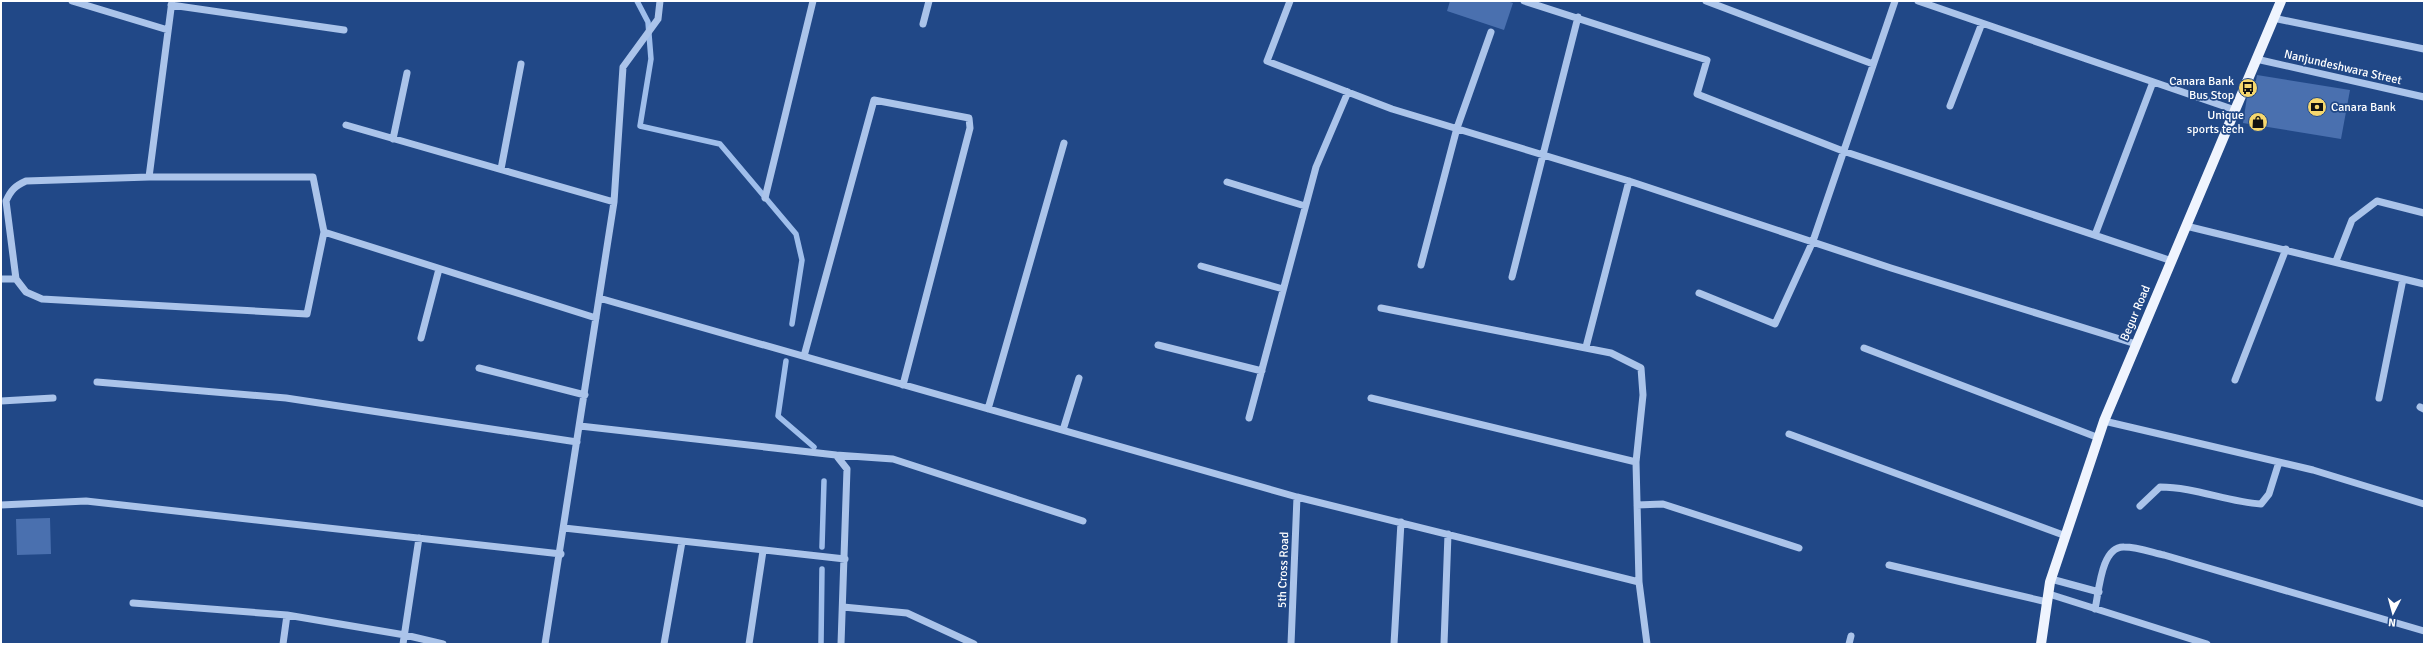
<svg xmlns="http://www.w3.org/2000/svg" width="2425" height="645" font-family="Signika,sans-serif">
<rect width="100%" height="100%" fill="#214887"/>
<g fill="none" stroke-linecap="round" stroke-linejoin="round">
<path stroke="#9fbeeb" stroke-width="5.5" d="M637,1L648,22L651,59L640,126L720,144L796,234L802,260L792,324
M786,361L778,416L814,447
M822,547L824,481
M821,644L822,569"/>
</g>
<path fill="#4a70af" d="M1450,1H1507L1513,3L1504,30L1447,11Z
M2257,75L2350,90L2341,139L2243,123L2247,97H2253Z
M50,518L51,554L17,555L16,519Z"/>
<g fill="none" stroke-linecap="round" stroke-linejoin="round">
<path stroke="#abc4ea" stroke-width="7" d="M72,1L168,30
M1290,1L1267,61L1392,109L1629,181L1891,268L2136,344
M1524,1L1707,60L1697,94L1843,151L2172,261
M1706,1L1873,64
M1918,1L2235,110
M171,5L344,30
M2273,18L2424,49
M923,24L929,1
M2256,59L2424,97
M1950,106L1982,23
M346,125L614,202
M393,139L407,73
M501,169L521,64
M149,177H313L324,232L307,314L42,299L26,292L16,279L6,201C11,190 15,186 26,181Z
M149,177L172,1
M1227,182L1305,206
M765,198L813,1
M2186,226L2424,284
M324,232L596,318
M2095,235L2153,82
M2336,261L2352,220L2377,201L2424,213
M1421,265L1457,128L1491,32
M1201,266L1283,289
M1512,277L1578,17
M1,279H16
M1699,293L1775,324L1813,241L1895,1
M599,298L1297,497L1639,582
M1381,308L1611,353L1641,368L1643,395L1636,462L1639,582L1647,644
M421,338L439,269
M1158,345L1262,371
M1586,347L1629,181
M1864,348L2099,438
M804,356L874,100L969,118L970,128L903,385
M479,368L585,395
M2235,380L2286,249
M97,382L286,398L577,442
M1371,398L1636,462
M2379,398L2403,279
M1,401L53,398
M2420,407L2424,409
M988,409L1064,143
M1249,418L1316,167L1348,92
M2104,421L2313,470L2424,504
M580,426L836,455L847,469L841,644
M1063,430L1079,378
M1789,434L2066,536
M836,455L893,459L1083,521
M1,505L86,501L561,554
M1637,505L1663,504L1799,548
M2140,506L2160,487C2195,487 2227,502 2261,504L2269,494L2279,462
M564,528L845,559
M1889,565L2047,602
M2051,579L2099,592
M2049,594L2207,644
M133,603L287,615L405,635L443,644
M843,607L907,613L974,644
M2095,609C2099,592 2101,546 2124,547C2137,547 2151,552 2164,555L2424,631
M283,644L287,615
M403,644L419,538
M545,644L614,202L623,67L658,19L660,1
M664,644L682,542
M749,644L763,551
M1291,644L1297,497
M1394,644L1401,522
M1444,644L1448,534
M1849,644L1851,636"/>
<path stroke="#eff4fe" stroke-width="10" d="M2041,644L2050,582L2104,421L2281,1"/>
</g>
<defs>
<symbol id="bus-disc" viewBox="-11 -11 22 22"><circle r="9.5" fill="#f6d76d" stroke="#214887"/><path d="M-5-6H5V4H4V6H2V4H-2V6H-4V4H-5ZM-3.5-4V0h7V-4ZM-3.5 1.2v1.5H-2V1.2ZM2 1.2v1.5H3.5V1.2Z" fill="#111"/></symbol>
<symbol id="bank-disc" viewBox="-11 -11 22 22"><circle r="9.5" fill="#f6d76d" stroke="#214887"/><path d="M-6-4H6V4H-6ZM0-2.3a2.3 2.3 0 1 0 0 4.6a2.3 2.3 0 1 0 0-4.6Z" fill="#111"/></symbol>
<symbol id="shop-disc" viewBox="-11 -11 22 22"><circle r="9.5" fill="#f6d76d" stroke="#214887"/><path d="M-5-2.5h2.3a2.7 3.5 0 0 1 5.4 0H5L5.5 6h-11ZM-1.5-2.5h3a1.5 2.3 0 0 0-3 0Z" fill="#111"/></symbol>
</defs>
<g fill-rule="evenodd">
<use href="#bus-disc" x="2237" y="77" width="22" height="22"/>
<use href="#bank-disc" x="2306" y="96" width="22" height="22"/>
<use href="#shop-disc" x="2247" y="111" width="22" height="22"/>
</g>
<g text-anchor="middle" stroke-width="3.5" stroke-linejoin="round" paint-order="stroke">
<g font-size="12" fill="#fff" stroke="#214887">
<text transform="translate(2343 67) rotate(13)" y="4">Nanjundeshwara Street</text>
<text transform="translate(2135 313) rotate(-67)" y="4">Begur Road</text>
<text transform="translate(1283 570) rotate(-88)" y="4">5th Cross Road</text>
</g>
<g font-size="12" fill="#fff" stroke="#214887" text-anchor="end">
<text x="2234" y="85">Canara Bank<tspan x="2234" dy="14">Bus Stop</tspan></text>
<text x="2331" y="111" text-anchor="start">Canara Bank</text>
<text x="2244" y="119">Unique<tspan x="2244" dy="14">sports tech</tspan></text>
</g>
</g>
<rect width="2425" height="645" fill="none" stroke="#ffffff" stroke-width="4"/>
<g transform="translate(2393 613) rotate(186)" stroke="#214887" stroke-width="3" paint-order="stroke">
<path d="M0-3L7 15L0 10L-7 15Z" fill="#ffffff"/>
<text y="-6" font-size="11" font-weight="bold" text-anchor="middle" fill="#ffffff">N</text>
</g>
</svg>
